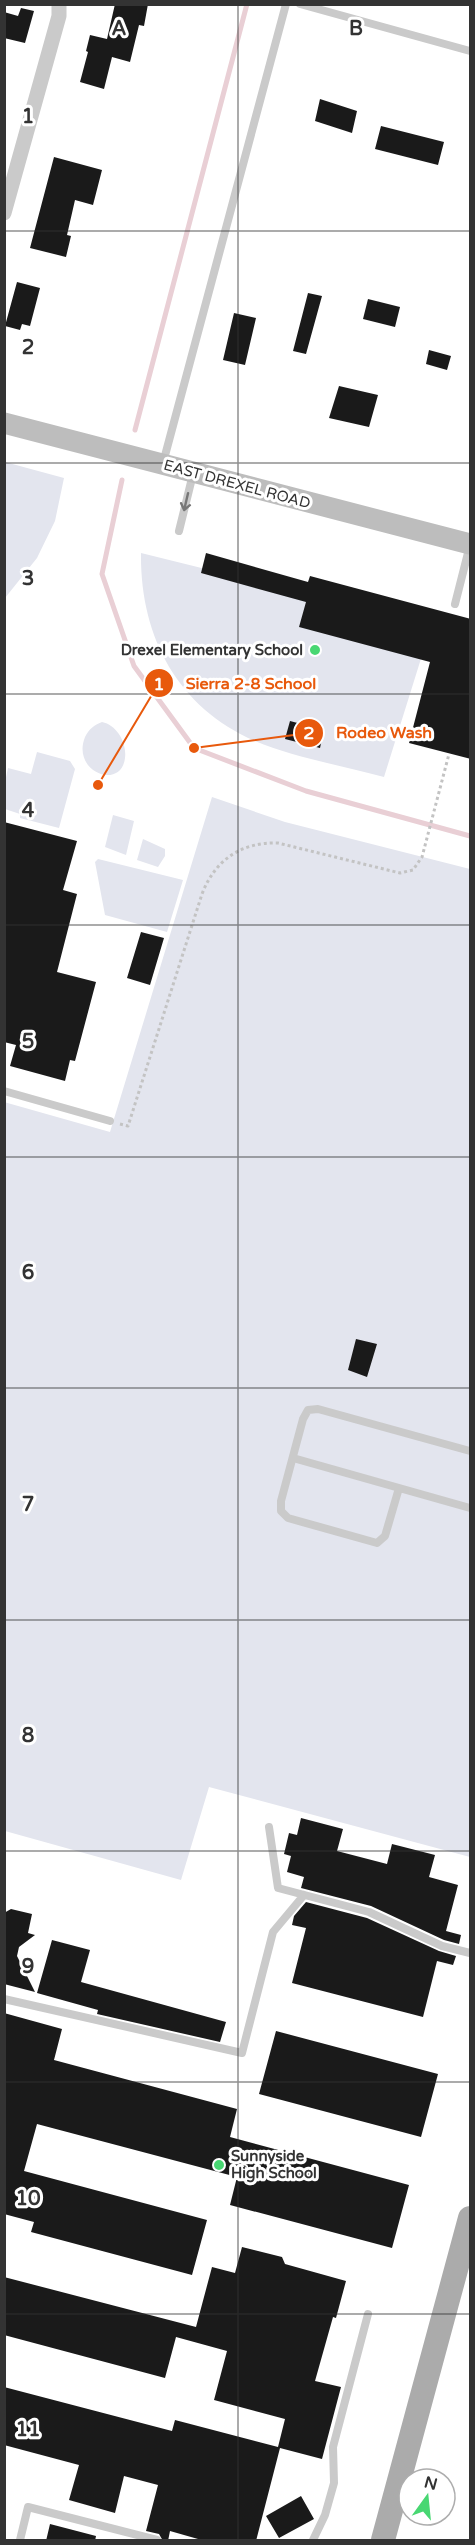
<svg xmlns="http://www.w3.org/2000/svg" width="475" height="2545" font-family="'Varela Round',sans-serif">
<rect width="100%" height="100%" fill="#fff"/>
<path fill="#e3e5ee" d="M5,462L64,478L55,521L37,558L5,598Z
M141,553L424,623L429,633L384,777C343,766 293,757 255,741C177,707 140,636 141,553Z
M102,722C117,725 127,743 125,758C121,791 71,772 85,737C89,729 94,725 102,722Z
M37,752L70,761L75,769L59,828L20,818V814L5,809V782L8,768L31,774Z
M212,797L285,822L470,869V1857L209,1787L181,1880L5,1831L4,1102L110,1132Z
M113,815L134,821L126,855L105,847Z
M143,839L165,849V856L158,867L137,860Z
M98,859L183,880L167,932L105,915L95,862Z"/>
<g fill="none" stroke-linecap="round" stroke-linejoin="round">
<path stroke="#e9cfd5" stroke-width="5" d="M135,430L247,4
M122,480L102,574L134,666L194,748L306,791L470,836"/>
</g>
<path fill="#1a1a1a" d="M115,4H148L144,26L139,25L130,62L112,57L104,89L80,82L88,52L86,51L90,35L107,39Z
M21,8L34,11L25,43L4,38V12L18,16Z
M320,99L357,111L352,133L315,121Z
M381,126L444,142L438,165L375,149Z
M54,157L102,170L93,205L75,200L67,235L71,236L66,257L30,248Z
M17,282L40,288L30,326L22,324L20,330L5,326Z
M308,293L322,296L306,354L293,351Z
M368,299L400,307L395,327L363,319Z
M234,313L256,318L245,365L223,360Z
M429,350L451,356L447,370L426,364Z
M339,386L378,395L369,427L329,418Z
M206,553L308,582L310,576L471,619V759L409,743L430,662L299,627L306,602L201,573Z
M290,721L324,730L320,748L285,739Z
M4,822L77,841L63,890L77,894L57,972L96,982L75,1061L70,1060L65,1081L10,1066L16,1045L4,1042Z
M141,932L164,938L150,985L127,978Z
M356,1339L377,1344L367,1377L348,1370Z
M301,1818L343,1829L337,1851L387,1864L392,1844L435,1855L429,1877L458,1885L446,1931L461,1935L459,1944L444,1940L371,1906L301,1888L304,1877L287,1872L291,1856L284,1854L289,1833L297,1835Z
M306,1902L367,1918L439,1951L456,1956L453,1965L437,1961L423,2017L292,1983L306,1928L292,1925L294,1916Z
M11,1909L32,1914L28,1933L35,1935L19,1947L17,1956L35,1992L4,1984V1913Z
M52,1940L90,1950L81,1982L226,2022L220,2042L97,2014L98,2010L37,1993Z
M4,2013L62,2029L54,2060L237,2109L230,2137L409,2185L392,2248L230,2205L237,2177L37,2124L24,2171L207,2220L192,2275L31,2232L34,2222L4,2214Z
M276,2031L438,2074L421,2137L259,2094Z
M242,2247L282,2257L285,2264L346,2281L336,2318L333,2317L315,2381L341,2387L322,2459L280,2448L256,2541H205L170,2531L168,2541H163L159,2534L146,2531L158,2485L124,2476L115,2513L69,2500L79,2465L4,2445V2387L172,2431L175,2420L278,2447L285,2419L214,2400L227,2351L176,2337L165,2378L4,2335V2277L196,2327L212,2267L235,2273Z
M301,2496L314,2519L279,2538L266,2516Z
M50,2524L96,2536L95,2541H46Z"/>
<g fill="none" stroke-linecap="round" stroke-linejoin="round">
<path stroke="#c3c3c3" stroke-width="3" stroke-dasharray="3 3" stroke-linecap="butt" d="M120,1124L128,1126L202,894C215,860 241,842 278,843L400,873L413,870L422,857L449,754"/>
<path stroke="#cacaca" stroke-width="8" d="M300,4L470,51
M163,463L286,4
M179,531L193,474
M455,604L470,545
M4,1091L110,1121
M293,1458L470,1508
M399,1488L385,1536L377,1543L288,1518L281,1511V1501L303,1419L308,1410L318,1409L470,1451
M269,1827L278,1888L369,1912L442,1946L470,1953
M4,1999L242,2053L273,1932L304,1895
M20,2540L28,2507L157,2540
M313,2540L325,2515L334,2483L333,2447L368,2314"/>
<path stroke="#cacaca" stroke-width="15" d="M4,213L59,16V4"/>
<path stroke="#bdbdbd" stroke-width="21" d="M4,423L470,544"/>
<path stroke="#ababab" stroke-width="24" d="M383,2540L470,2218"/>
</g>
<defs><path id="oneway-shaft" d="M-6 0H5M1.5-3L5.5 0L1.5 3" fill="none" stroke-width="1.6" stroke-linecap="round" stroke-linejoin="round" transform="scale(1.5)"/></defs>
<use stroke="#777" href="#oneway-shaft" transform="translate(186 502) rotate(103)"/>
<path fill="none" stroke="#333" stroke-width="1.5" stroke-opacity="0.55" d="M238,4V2540M4,231H470M4,463H470M4,694H470M4,925H470M4,1157H470M4,1388H470M4,1620H470M4,1851H470M4,2082H470M4,2314H470"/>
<g fill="#48d772" stroke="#fff" stroke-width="2">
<circle cx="315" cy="650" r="6"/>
<circle cx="219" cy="2165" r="6"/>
</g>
<g text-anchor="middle" stroke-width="6" stroke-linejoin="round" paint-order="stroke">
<g font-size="15" fill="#333" stroke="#fff">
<text transform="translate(237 484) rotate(15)" y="5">EAST DREXEL ROAD</text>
</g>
<g font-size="15" font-weight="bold" fill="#333" stroke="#fff" text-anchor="end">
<text x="303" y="655">Drexel Elementary School</text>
<text x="231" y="2161" text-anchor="start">Sunnyside<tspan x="231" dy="17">High School</tspan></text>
</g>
</g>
<g font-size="20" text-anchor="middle" font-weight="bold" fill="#333" stroke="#fff" stroke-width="6" stroke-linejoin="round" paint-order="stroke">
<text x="119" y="35">A</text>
<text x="356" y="35">B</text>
<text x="28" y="123">1</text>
<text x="28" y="354">2</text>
<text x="28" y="585">3</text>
<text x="28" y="817">4</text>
<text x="28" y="1048">5</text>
<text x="28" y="1279">6</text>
<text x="28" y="1511">7</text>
<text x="28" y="1742">8</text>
<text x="28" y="1973">9</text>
<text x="28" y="2205">10</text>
<text x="28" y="2436">11</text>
</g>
<path fill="none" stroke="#e8590c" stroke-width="2" d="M98 785L159 683M194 748L309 733"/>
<g fill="#e8590c" stroke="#fff" stroke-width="2">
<circle cx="98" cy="785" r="6"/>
<circle cx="194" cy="748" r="6"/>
<circle cx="159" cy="683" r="15"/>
<circle cx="309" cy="733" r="15"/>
</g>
<g font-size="18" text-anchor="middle" font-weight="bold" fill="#fff">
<text x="159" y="690">1</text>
<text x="309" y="739">2</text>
</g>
<g font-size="16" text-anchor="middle" font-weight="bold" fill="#e8590c" stroke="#fff" stroke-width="6" stroke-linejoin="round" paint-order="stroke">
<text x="251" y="689">Sierra 2-8 School</text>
<text x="384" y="738">Rodeo Wash</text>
</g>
<rect width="475" height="2545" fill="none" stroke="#333333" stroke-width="12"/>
<g transform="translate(427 2497) rotate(15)"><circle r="28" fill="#ffffff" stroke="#adadad" stroke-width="1.5"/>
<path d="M0-4.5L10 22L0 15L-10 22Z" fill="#48d772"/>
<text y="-9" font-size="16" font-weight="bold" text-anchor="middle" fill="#333333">N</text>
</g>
</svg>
